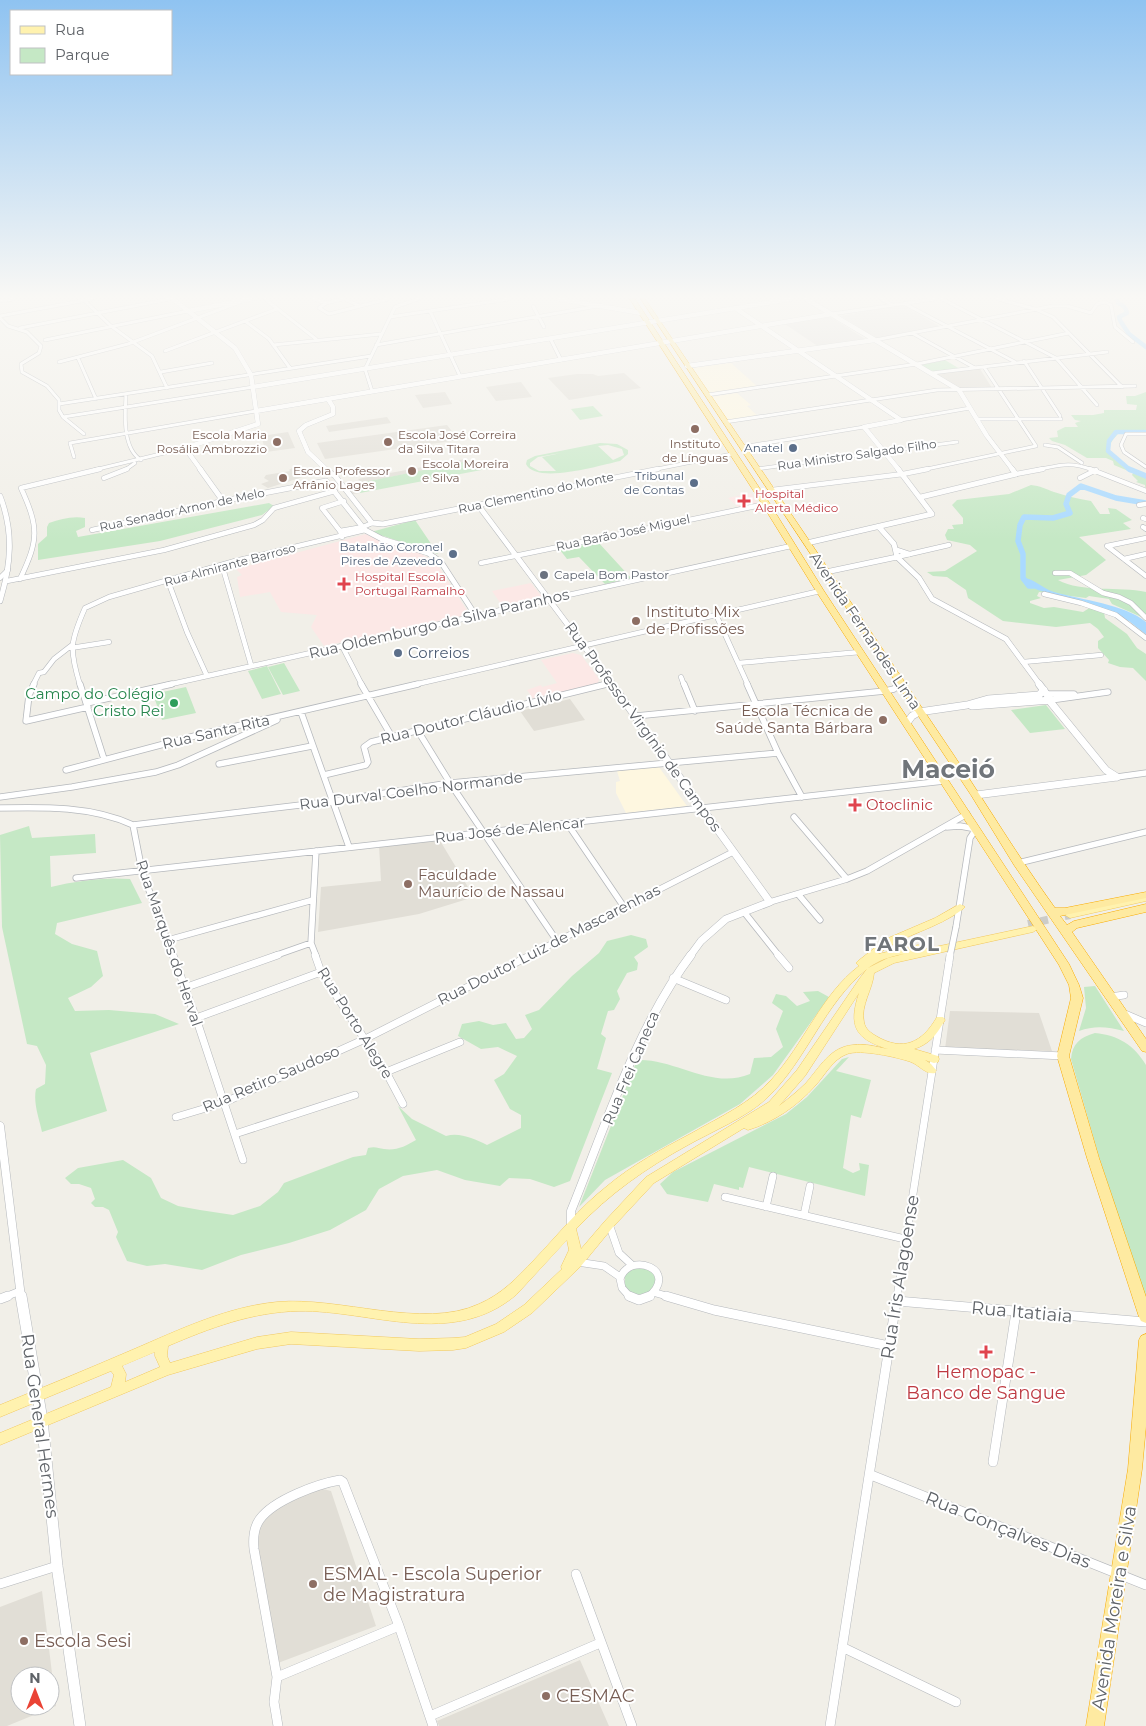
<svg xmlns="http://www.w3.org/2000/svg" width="1146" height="1726" font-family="Montserrat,sans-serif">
<rect width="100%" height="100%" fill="#f1efe8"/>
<path fill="#fef7e0" d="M731,363L758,387L712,394L709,393L693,368Z
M737,393L751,405L747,406L759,417L726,420L711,397Z
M659,767L687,806L626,813L616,793V782L620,781L617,771Z"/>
<path fill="#e0deda" d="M894,306H904L939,326L876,338L841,316Z
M829,316L865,339L819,347L785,324Z"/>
<path fill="#e1ded6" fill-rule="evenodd" d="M980,369L992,388L959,389L935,374Z
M624,373L641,388L569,400L548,378L577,374H593L598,376Z
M521,382L532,397L496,401L486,387Z
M445,392L452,404L423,408L415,395Z
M387,417L391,423L329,432L326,426Z
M447,425L459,440L325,459L317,443Z
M288,432L295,448L266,452L261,436Z
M465,459L467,462L354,484L360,493L352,494L345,484L360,481L358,479Z
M292,468L303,473L306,472L309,475L268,488L261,484L269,481L264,478L266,475L290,471L289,470Z
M570,699L585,720L534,731L520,711Z
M439,839L474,897L419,914L318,932L321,887L381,881L379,845Z
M950,1011L1039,1013L1052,1051L945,1049Z
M319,1488L331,1491L376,1626L278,1663L255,1543L264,1517L274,1508Z
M42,1591L56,1706L7,1726H0V1607ZM20,1676H50V1706H20Z
M580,1660L609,1726H439L437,1721Z"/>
<path fill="#fce8e6" d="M751,493L758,504L739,508L728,498Z
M366,534L378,540L418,552L430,559L437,564L468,612L466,615L324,646L311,627L317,615L281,612L270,592L240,597L237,577L242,575L236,569Z
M531,583L543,598L503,607L492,591Z
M573,653L581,655L599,679L598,683L534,700L527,690L541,685L542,687L557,683L541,660Z"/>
<path fill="#c5e8c5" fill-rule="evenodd" d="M945,360L960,369L933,372L921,365Z
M1146,392V433H1119C1111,441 1107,446 1112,456L1131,469L1146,474V491L1145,485L1136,482L1138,481L1132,475L1133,473L1114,465L1113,461L1106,458H1087L1065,445L1052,441L1049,438L1058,437L1057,431L1065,427H1078L1075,423L1081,421L1075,420L1071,415H1093L1104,413V410H1136L1137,405L1127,404L1126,396H1135Z
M593,406L603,416L580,420L571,409Z
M600,443L617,444L628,450V454L620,461C601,465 536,485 526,464L527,460L535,456ZM608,445L622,449L624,455L613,460L598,446ZM561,453L542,457L556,471H539L530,466V463L538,457Z
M464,462L471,469L488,465L492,468L360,493L354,484Z
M1031,485C1040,486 1046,489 1054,492C1066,496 1078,499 1091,501L1100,514H1110L1108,508L1116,509L1132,520L1123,523L1131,529L1079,537L1106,560L1086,575L1058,580C1082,593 1119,586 1146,592V619L1112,604L1109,599L1089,596L1086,598L1039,592L1037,596L1041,598L1030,601V603L1044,608L1054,607L1083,612L1091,607L1104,612L1105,618L1127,634L1137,648L1146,654V681L1133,668L1120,667L1108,663L1109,660L1098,648V641L1104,637L1098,629L1090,623L1056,627L1003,621L968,598L966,590L947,577L933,576L927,572L945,571L977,551L970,545L947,540L945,535L948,529H954L952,525L963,524V518L952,505L957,500L1009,494Z
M269,503L274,506L262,515L160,541L38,560V544L47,536V527L49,523C61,519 72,516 85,518V527L76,531L78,537Z
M415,520L438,554L371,532Z
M598,542L631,578L605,584L579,557L567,559L560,550Z
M284,663L300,691L283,695L268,667Z
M267,666L281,694L262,699L248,671Z
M186,687L196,713L162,720L153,694Z
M1046,705L1065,729L1030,733L1011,710Z
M29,826L32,838L95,834L96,853L50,856L51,887C76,881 103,877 130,879L142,903L57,923L55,934L72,944L97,951L103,976L91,987L68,998L75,1011L109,1010L155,1014L179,1024L90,1053L107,1111L42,1132C39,1118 33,1103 36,1089L45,1084L46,1065L37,1046L27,1044L2,927L0,835Z
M631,935L646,939L648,947L634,957L638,963L637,970L627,973L617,991L620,999L614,1010L608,1011L601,1034L606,1038L597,1069L612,1073L570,1181L554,1187L530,1179L509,1178L500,1186L465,1180L437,1170L403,1176L379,1189L366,1210L330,1230L289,1243L241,1255L202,1270L165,1264L147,1266L127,1261L116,1237L118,1232L109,1210L103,1207H95L91,1203L95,1199L91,1188L79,1184H71L65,1178L78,1168L123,1160L151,1178L161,1198L178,1206L200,1210L233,1215L260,1206L278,1192L284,1183L353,1157L366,1155L368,1148C375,1146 378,1148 384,1149C396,1151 406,1146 416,1140L398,1106L412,1119L446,1136C460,1132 474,1139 487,1145L521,1128V1115L510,1109L494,1080L504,1074L517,1056L498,1047L481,1049L458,1036L462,1024L479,1021L493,1025L506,1023L516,1039L524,1038L532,1029L525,1015L539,1010L572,976L599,953L607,941Z
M1095,986L1124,1031C1108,1027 1095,1025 1079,1031L1086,1008L1084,987Z
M818,991L829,997L773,1075L740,1104L605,1180L579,1207L637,1060C675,1058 711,1090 750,1074L754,1058L771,1057L783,1047L776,1029L783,1011L772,1003L776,994L786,996L797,1006L810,1001L803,992Z
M1095,1033C1118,1035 1134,1045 1146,1065V1301L1100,1160L1071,1059C1072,1044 1080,1037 1095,1033Z
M849,1057L836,1071L871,1080L861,1118L851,1115L843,1168L853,1173L860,1170L859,1163L869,1165L865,1196L749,1167L743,1188L739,1187V1190L714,1184L708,1202L667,1194L660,1184L673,1172L786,1114L807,1097L842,1059Z
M645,1267L652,1272L656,1278L653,1290C642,1296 632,1297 625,1286V1275L632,1268Z"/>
<path fill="#aadaff" d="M1023,578C1034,578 1043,589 1054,592C1082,600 1124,604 1146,622V634L1140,624L1130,617L1038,590L1029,586Z"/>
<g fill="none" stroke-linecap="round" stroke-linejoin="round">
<path stroke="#aadaff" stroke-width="4.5" d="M1117,299L1118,303C1123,305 1126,307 1127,313L1119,317L1120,320
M1121,322L1129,334L1146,347
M1130,470L1108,451L1109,441L1116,432H1146"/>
<path stroke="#aadaff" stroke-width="5.5" d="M1129,469L1146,476
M1033,586H1029L1023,578V554L1018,541L1020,525L1024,517L1053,518L1070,513L1066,504L1069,495L1081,486L1116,498L1146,503
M1100,608L1131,619L1146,631"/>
<path stroke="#ccccc8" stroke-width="8" stroke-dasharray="8 4.5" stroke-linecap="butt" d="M1028,924L1070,915"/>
<defs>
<path id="minor-far4" d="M265,299L316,339
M314,299L326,303L343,299
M344,299L360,306
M881,299L891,304
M942,299L1056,358L1097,405
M998,299L1035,309L1053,317L1122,387
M84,300L111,326L152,356L167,388
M0,301L14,299
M326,303L319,308L329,314L388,299
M905,304L1015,362
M533,306L544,327
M430,311L460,376
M832,314L935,299
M0,316L92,299
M390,317L509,299
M0,318L8,326L27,332L41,346L39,353L21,364L22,372L47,386L59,400V410L63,417L84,434
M245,321L269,339L290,368
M20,328L170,299
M912,333L975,368
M550,338L561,360
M45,340L188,311
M875,340L1053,306H1067L1091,313L1097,304L1105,302L1111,305L1115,327L1133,342
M273,345L381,334
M376,345L598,306
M165,351L277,309
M78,358L96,399
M1024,361L1060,416
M59,362L128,344L240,302
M161,372L212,363
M932,373L1107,352
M372,391L365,369L395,307L418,299
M126,394C125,414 122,448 141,460
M707,395L917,364L1069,333
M59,404L371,356
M63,417L253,387
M978,419H1061
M901,420L970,408
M725,422L937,390L1135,386
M1146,434H1126L1121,445L1124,452L1146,467
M1045,445L1058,447L1082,463
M742,447L864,427
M74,457L70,443L256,411
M757,469L957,442
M94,470L185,448
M125,470L135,463
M652,470L732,454
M922,470L1036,446L984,367
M1036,470C1061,465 1069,461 1093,470"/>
<path id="minor-far3" d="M1090,469L1146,491
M1016,474L1043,469
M104,478L127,469
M1080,478L1096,470
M772,490L903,474L928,469
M478,505L658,469
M1139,505L1146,504
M1143,518L1146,519
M1143,527L1146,529
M92,530L223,501
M340,531L363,527L372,523
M342,537L340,531L322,508L344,501
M1107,546L1146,576
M1107,546L1146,538
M897,557L949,545
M1124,559L1146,554
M481,563L766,504
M222,565L251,665
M1055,573H1070L1103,593L1119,597L1131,603L1146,618
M0,578L8,570
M20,579C39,539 39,528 21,488L100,469
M7,581L164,550L254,525L263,520L274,508L335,491
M168,581L187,632L207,676
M1044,594L1081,603L1116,615L1146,638
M550,599L791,546
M718,619L748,685
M342,646L362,685
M71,648L109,642
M1023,662L1101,655
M738,663L860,652
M681,677L684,685
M33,685L39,673L44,672L54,659L72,645
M80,685C69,649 70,642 85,608L109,597L235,561L365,530
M167,685L476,616
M413,685L820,591
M602,685L611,683
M898,685L900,683"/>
<path id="minor-far2" d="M34,684L29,695L26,721L88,707
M80,684L104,759
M361,684L392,737
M684,684L695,711
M747,684L778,753L802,797
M1046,694H1074
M1051,700L1108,692
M87,703L172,684
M301,712L349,847
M636,716L885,691L894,689L899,684
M418,731L450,783L557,941
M219,764L312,746
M66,770L202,734L418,684
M324,775L366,765L368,762L364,747L371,742L607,684
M1117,777L1146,773
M0,797L72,787L156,772L178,765L277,720
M0,808C44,807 92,806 133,825
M794,817L847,879
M567,823L624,907
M133,825L334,801L450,783L778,753
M133,825L142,871L173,956
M947,827L960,826L976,829L970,838L956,927
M1018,863L1146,832
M76,878L944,781
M798,894L820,920
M770,902L847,879L867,871L967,814
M744,912L779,956
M168,940L313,900
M274,956L311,943
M316,956L311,943L316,851
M528,956L733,852"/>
<path id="minor-far1" d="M173,955L196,1018L243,1160
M315,955L321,972L386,1072L403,1104
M778,955L789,968
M673,978L726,1000
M184,988L278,955
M1110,997L1124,995
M1125,1014L1146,1023
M196,1018L321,972
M935,1050L1063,1056
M386,1072L460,1042
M176,1117L223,1103L365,1039L531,955
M235,1134L355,1095
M725,1197L905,1239
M766,1207L773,1176
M804,1215L810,1186
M609,1224L619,1253L632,1265
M577,1262L604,1266L620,1277
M656,1293L670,1297
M5,1297L20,1291
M630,1297L622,1288L620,1279C629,1250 681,1270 648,1297
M897,1297L949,962"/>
<path id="minor" d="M629,1296L639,1300L650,1296
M666,1296L714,1310L889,1346
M0,1299L8,1296
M897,1301L1146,1322
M993,1462L1016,1312
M871,1475L1146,1585
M576,1574L632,1726
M0,1584L57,1566
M842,1647L956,1702
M277,1677L399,1626
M430,1716L600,1643
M278,1726L274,1702L277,1677L254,1549C253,1539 254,1527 260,1519C274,1500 317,1484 340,1480L343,1482L399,1626L433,1726
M830,1726L897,1296"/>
<path id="tertiary-far4" d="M173,299L235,348L251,375L258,424L185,448L201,470
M559,299L641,313
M806,299L959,390L987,436L1013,470
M735,308L901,420
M188,311L250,299
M687,366L875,340
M253,387L791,299
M256,411L832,314
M327,470L308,452L299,431L306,425L333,414V407L328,399
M899,470L864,427L901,420"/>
<path id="tertiary-far3" d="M200,469L223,501L326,481L365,530L382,539L428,553L441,562L476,616L550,599
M325,469L335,476L372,523L383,524L478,505L613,685
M0,496C14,532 11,565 0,601
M921,497L1016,474L1012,469
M879,527L894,544L897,557L919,578L932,599L1006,639L1040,685
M807,543L932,514L898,469
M897,550L909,554
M826,572L897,557"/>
<path id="tertiary-far2" d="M612,684L770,902L726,919L701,941L690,956
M1039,684L1051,700
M1048,699L1106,770L1117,777
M972,706L1051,700
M907,723L912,716L919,712L967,705L988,699L1039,695L1044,690
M976,795L1117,777"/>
<path id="tertiary-far1" d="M0,1126L21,1297
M571,1229V1211C605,1127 636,1028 691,955"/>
<path id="tertiary" d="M21,1296L42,1420L57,1566L80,1726"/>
<path id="primary" d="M1146,895V901L1070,918L1065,915L1070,912Z
M960,904L965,907L963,909C937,929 904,934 878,954L918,945L921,946L923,948L921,950L1033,926L1038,929L1033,932L894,963L874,973C873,989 860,1006 864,1022C865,1029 871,1033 876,1036C903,1052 922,1043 937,1017H943L945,1020C937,1034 930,1044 914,1049L938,1056L939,1059L938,1062L934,1063L925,1060L931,1064L936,1070L935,1073C926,1075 919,1065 911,1062C897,1057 860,1049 847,1054C833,1059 825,1075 815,1086C797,1106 774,1122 748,1130L744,1128L654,1183L613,1227L581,1266L532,1313L504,1332L466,1348L453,1350L419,1351L291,1344L257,1349L168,1375L0,1445V1433L111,1387L114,1375L111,1371L0,1417V1405C44,1387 88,1369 132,1350C179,1330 226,1307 277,1302C339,1296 423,1330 479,1304C502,1294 517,1278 534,1260C558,1235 579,1208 606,1187C632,1165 662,1149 692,1133C720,1117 751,1103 772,1079C804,1044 821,995 859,966L856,963L858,961L886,939L935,918ZM904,954L888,958L868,968C879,960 891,956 904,954ZM867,969L860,978L797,1070L769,1102L646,1177L605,1221L581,1249L576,1229C609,1194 646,1168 688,1145C713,1131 747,1117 767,1098C807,1060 824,1003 867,969ZM859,993C848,1026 855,1039 888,1049C877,1047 865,1043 853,1045C830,1047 820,1067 806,1083C798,1091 788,1099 779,1106L805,1076ZM567,1240L569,1250L561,1267L562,1269L524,1305L496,1324L465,1337L453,1338L419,1339L291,1332L257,1337L170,1363L167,1356L168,1346C210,1328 252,1312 299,1311C371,1310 452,1349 516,1295ZM155,1352V1356L160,1367L125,1382L126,1374L122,1366Z"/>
<path id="trunk" d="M630,299H635L770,504L824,591L1069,964L1079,985L1083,998L1069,1056L1099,1158L1146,1297V1323L1141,1321L1139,1317L1087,1158L1057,1056L1071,998L1069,985L1059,965L816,591L762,504Z
M641,299H645C748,450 851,602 953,754C987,805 1019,858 1055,908H1065L1146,892V898L1060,916L1067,925L1074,921L1146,904V912L1077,928L1072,932L1146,1039V1052L1142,1051L1014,865L971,795Z
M1146,1334V1426L1142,1469L1104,1726H1086L1128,1469L1139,1340L1141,1336Z"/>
</defs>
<use href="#minor-far4" stroke="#b5b8bc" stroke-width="4"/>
<use href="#minor-far3" stroke="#b5b8bc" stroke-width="5.5"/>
<use href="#minor-far2" stroke="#b5b8bc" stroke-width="7"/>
<use href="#minor-far1" stroke="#b5b8bc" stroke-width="8"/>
<use href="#minor" stroke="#b5b8bc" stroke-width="10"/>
<use href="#tertiary-far4" stroke="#b5b8bc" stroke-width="5"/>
<use href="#tertiary-far3" stroke="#b5b8bc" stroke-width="6"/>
<use href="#tertiary-far2" stroke="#b5b8bc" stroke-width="8"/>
<use href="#tertiary-far1" stroke="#b5b8bc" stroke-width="9"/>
<use href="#tertiary" stroke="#b5b8bc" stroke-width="12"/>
<use href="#primary" stroke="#f2c960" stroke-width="1"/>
<use href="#trunk" stroke="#f9ab00" stroke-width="1"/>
<use href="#minor-far4" stroke="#fff" stroke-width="3"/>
<use href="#minor-far3" stroke="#fff" stroke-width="4.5"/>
<use href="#minor-far2" stroke="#fff" stroke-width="5.5"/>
<use href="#minor-far1" stroke="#fff" stroke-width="7"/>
<use href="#minor" stroke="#fff" stroke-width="9"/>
<use href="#tertiary-far4" stroke="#fff" stroke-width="4.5"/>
<use href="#tertiary-far3" stroke="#fff" stroke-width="5"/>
<use href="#tertiary-far2" stroke="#fff" stroke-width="7"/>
<use href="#tertiary-far1" stroke="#fff" stroke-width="8"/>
<use href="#tertiary" stroke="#fff" stroke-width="11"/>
<use href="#primary" fill="#fff2af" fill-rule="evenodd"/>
<use href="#trunk" fill="#feeaa1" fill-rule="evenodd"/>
<defs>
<path id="minor-bridge-far1" d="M950,956L956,927"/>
<path id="minor-bridge" d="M949,962L950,955"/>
</defs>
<use href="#minor-bridge-far1" stroke="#b5b8bc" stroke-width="7" stroke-linecap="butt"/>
<use href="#minor-bridge" stroke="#b5b8bc" stroke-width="8" stroke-linecap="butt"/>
<use href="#minor-bridge-far1" stroke="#fff" stroke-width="5.5"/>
<use href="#minor-bridge" stroke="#fff" stroke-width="7"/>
</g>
<linearGradient id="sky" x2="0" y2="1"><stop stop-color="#8fc3f1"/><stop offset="0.55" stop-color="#f9f8f5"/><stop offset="1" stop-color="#f9f8f5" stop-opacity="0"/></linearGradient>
<rect width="1146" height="540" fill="url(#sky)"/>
<g fill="#8d6e63" stroke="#fff" stroke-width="2">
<circle cx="695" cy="429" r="5"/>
<circle cx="277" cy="442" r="5"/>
<circle cx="388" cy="442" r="5"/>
<circle cx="412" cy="471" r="5"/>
<circle cx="283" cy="478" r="5"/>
<circle cx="636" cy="621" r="5"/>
<circle cx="883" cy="720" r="5"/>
<circle cx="408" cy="884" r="5"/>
<circle cx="313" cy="1584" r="5"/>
<circle cx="24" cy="1641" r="5"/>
<circle cx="546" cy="1696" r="5"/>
</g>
<g fill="#5c6f8a" stroke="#fff" stroke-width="2">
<circle cx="793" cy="448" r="5"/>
<circle cx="694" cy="483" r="5"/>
<circle cx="453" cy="554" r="5"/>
<circle cx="398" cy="653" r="5"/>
</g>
<g fill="#e0444e" stroke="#fff" stroke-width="2">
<path d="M741.5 493.5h5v5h5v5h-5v5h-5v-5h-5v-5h5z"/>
<path d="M341.5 576.5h5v5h5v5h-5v5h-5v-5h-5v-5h5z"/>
<path d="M852.5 797.5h5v5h5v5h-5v5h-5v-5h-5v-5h5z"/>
<path d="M983.5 1344.5h5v5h5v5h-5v5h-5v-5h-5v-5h5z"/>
</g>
<circle fill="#6b7280" stroke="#fff" stroke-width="2" cx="544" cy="575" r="5"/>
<circle fill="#2e9e5b" stroke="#fff" stroke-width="2" cx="174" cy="703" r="5"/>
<g text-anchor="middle" stroke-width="4" stroke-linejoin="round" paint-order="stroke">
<g font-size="12" fill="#785e54" stroke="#fff" text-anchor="start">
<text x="267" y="439" text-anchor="end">Escola Maria<tspan x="267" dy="14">Rosália Ambrozzio</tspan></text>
<text x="398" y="439">Escola José Correira<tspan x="398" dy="14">da Silva Titara</tspan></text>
<text x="695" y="448" text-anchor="middle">Instituto<tspan x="695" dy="14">de Línguas</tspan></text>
<text x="422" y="468">Escola Moreira<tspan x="422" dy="14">e Silva</tspan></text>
<text x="293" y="475">Escola Professor<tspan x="293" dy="14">Afrânio Lages</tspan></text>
</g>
<g font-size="12" fill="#4e5e75" stroke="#fff" text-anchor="end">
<text x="783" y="452">Anatel</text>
<text x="684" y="480">Tribunal<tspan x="684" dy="14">de Contas</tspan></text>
<text x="443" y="551">Batalhão Coronel<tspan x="443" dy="14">Pires de Azevedo</tspan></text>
</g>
<g font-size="12" fill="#5f6368" stroke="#fff">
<text transform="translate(857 455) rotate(-8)" y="4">Rua Ministro Salgado Filho</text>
<text transform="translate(536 493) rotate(-12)" y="4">Rua Clementino do Monte</text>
<text transform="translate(182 510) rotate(-12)" y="4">Rua Senador Arnon de Melo</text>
<text transform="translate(623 533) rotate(-12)" y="4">Rua Barão José Miguel</text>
<text transform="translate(230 565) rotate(-15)" y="4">Rua Almirante Barroso</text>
</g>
<g font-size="12" fill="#be3a42" stroke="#fff" text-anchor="start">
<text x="755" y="498">Hospital<tspan x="755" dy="14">Alerta Médico</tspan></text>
<text x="355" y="581">Hospital Escola<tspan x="355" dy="14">Portugal Ramalho</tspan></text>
</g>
<g font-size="12" fill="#5b616d" stroke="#fff" text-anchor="start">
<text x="554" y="579">Capela Bom Pastor</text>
</g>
<g font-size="15" fill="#785e54" stroke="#fff" text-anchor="start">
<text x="646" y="617">Instituto Mix<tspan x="646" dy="17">de Profissões</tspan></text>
<text x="873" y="716" text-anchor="end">Escola Técnica de<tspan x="873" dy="17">Saúde Santa Bárbara</tspan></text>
<text x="418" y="880">Faculdade<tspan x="418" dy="17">Maurício de Nassau</tspan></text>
</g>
<g font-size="15" fill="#5f6368" stroke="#fff">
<text transform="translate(439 624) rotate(-13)" y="5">Rua Oldemburgo da Silva Paranhos</text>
<text transform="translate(865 631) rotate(56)" y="5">Avenida Fernandes Lima</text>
<text transform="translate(471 717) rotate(-14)" y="5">Rua Doutor Cláudio Lívio</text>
<text transform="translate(643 727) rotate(54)" y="5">Rua Professor Virgínio de Campos</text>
<text transform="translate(216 732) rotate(-13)" y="5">Rua Santa Rita</text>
<text transform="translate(411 791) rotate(-7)" y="5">Rua Durval Coelho Normande</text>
<text transform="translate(510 830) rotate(-6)" y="5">Rua José de Alencar</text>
<text transform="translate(169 943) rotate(71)" y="5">Rua Marquês do Herval</text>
<text transform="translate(549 945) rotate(-27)" y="5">Rua Doutor Luiz de Mascarenhas</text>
<text transform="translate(355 1023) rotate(58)" y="5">Rua Porto Alegre</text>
<text transform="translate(631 1068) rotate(-67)" y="5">Rua Frei Caneca</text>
<text transform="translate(271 1079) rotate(-23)" y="5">Rua Retiro Saudoso</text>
</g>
<g font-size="15" fill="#4e5e75" stroke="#fff" text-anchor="start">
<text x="408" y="658">Correios</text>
</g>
<g font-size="15" fill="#27864d" stroke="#fff" text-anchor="end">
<text x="164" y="699">Campo do Colégio<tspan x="164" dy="17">Cristo Rei</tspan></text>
</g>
<g font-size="15" fill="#be3a42" stroke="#fff" text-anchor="start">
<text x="866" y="810">Otoclinic</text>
</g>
<g font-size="18" fill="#5f6368" stroke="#fff">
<text transform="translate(900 1277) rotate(-81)" y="6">Rua Íris Alagoense</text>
<text transform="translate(1022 1312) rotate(5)" y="6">Rua Itatiaia</text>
<text transform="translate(40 1426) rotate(82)" y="6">Rua General Hermes</text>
<text transform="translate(1008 1530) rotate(22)" y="6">Rua Gonçalves Dias</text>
<text transform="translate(1114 1608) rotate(-81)" y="6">Avenida Moreira e Silva</text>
</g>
<g font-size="18" fill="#be3a42" stroke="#fff">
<text x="986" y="1378">Hemopac -<tspan x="986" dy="21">Banco de Sangue</tspan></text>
</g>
<g font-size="18" fill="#785e54" stroke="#fff" text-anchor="start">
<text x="323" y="1580">ESMAL - Escola Superior<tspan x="323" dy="21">de Magistratura</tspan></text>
<text x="34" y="1647">Escola Sesi</text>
<text x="556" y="1702">CESMAC</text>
</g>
<g font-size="20" font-weight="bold" letter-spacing="1" fill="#70757a" stroke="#fff">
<text x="902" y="951">FAROL</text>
</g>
<g font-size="25" font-weight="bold" fill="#70757a" stroke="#fff">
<text x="948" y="778">Maceió</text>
</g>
</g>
<rect x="10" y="10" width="162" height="65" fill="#ffffff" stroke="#bfc1c3"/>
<rect x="20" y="26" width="25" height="8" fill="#fff2af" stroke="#bfc1c3"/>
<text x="55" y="35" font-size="15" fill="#5f6368">Rua</text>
<rect x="20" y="48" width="25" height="15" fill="#c5e8c5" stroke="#bfc1c3"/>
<text x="55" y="60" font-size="15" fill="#5f6368">Parque</text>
<g transform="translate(35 1691)"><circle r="24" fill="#ffffff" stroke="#bfc1c3"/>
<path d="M0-4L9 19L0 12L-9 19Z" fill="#ea4335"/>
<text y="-8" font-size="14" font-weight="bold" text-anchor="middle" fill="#5f6368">N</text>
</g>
</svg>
